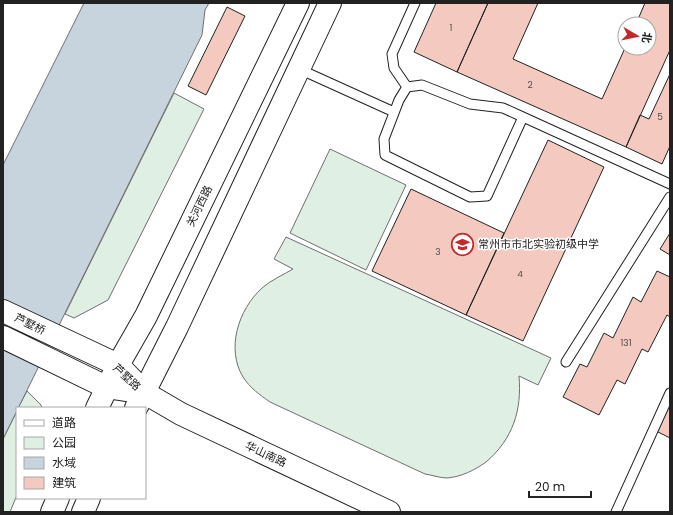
<svg xmlns="http://www.w3.org/2000/svg" width="673" height="515" font-family="Poppins,'Noto Sans SC',sans-serif">
<rect width="100%" height="100%" fill="#fff"/>
<path fill="#e0efe3" stroke="#6f6f6f" d="M174,93L204,109L108,300L74,318L65,314Z
M330,149L406,185L366,270L290,233Z
M286,237L551,358L538,385L519,376C522,410 513,439 486,462C475,470 461,477 447,478C440,478 432,475 425,474L270,402C260,395 250,388 243,377C226,349 238,310 262,288C271,280 283,275 293,269L274,259Z
M27,391L41,405L42,408H18Z
M17,411V495L10,512H3V439Z"/>
<path fill="#c7d3dd" stroke="#6f6f6f" d="M84,3H209L205,10L202,35L3,439V165Z"/>
<path fill="#f3c9c0" stroke="#222" d="M436,3H488L457,72L414,52Z
M488,3H538L513,59L602,99L625,48H649V24H636L645,3H670V50L626,147L457,72Z
M227,7L245,16L206,95L188,86Z
M670,74V146L662,164L626,147L640,115L649,119Z
M548,140L604,167L523,341L466,315Z
M411,189L504,233L466,315L372,271Z
M670,233V255L660,249Z
M657,271L670,277V317L667,315L648,352L642,349L625,384L617,380L599,415L563,397L580,364L587,367L604,333L613,338L633,297L641,302Z
M670,400V438L656,431Z"/>
<g fill="none" stroke-linecap="round" stroke-linejoin="round">
<defs>
<path id="service" d="M299,69L394,112
M407,87L394,68L392,54L415,3
M523,117L487,196L470,197L385,155L384,139L399,100L407,87L422,85L470,104L503,108L523,117L670,184
M566,362L670,197
M616,512L670,393"/>
<path id="tertiary" d="M145,393L181,414L389,512"/>
<path id="secondary" d="M3,311L118,365L145,393
M3,337L106,387L145,393"/>
<path id="primary" d="M97,408L118,365L146,316L298,3
M136,408L177,327L330,3
M52,512L58,498
M83,512L89,498"/>
</defs>
<use href="#service" stroke="#222" stroke-width="11"/>
<use href="#tertiary" stroke="#222" stroke-width="24"/>
<use href="#secondary" stroke="#222" stroke-width="24"/>
<use href="#primary" stroke="#222" stroke-width="24"/>
<use href="#service" stroke="#fff" stroke-width="9"/>
<use href="#tertiary" stroke="#fff" stroke-width="22"/>
<use href="#secondary" stroke="#fff" stroke-width="22"/>
<use href="#primary" stroke="#fff" stroke-width="22"/>
</g>
<defs>
<symbol id="school-ring" viewBox="-11 -11 22 22"><circle r="9.5" fill="#fff" stroke="#c62828" stroke-width="1.5"/><path d="M0-5L7-2L0 1L-7-2ZM-4 1L0 2.5L4 1V4Q0 6-4 4Z" fill="#c62828"/></symbol>
</defs>
<g fill-rule="evenodd">
<use href="#school-ring" x="450" y="232" width="25" height="25"/>
</g>
<g text-anchor="middle" stroke-width="3" stroke-linejoin="round" paint-order="stroke">
<g font-size="9" fill="#564c4a">
<text x="451" y="31">1</text>
<text x="530" y="88">2</text>
<text x="660" y="120">5</text>
<text x="438" y="255">3</text>
<text x="520" y="277">4</text>
<text x="626" y="346">131</text>
</g>
<g font-size="11" fill="#222" stroke="#fff">
<text transform="translate(199 206) rotate(-64)" y="4">关河西路</text>
<text transform="translate(30 324) rotate(26)" y="4">芦墅桥</text>
<text transform="translate(127 377) rotate(43)" y="4">芦墅路</text>
<text transform="translate(266 454) rotate(25)" y="4">华山南路</text>
</g>
<g font-size="11" fill="#222" stroke="#fff" text-anchor="start">
<text x="478" y="248">常州市市北实验初级中学</text>
</g>
</g>
<rect width="673" height="515" fill="none" stroke="#222222" stroke-width="8"/>
<rect x="16" y="407" width="130" height="92" fill="#ffffff" stroke="#a7a7a7"/>
<rect x="24" y="420" width="20" height="6" fill="#ffffff" stroke="#a7a7a7"/>
<text x="52" y="427" font-size="12" fill="#222222">道路</text>
<rect x="24" y="437" width="20" height="12" fill="#e0efe3" stroke="#a7a7a7"/>
<text x="52" y="447" font-size="12" fill="#222222">公园</text>
<rect x="24" y="457" width="20" height="12" fill="#c7d3dd" stroke="#a7a7a7"/>
<text x="52" y="467" font-size="12" fill="#222222">水域</text>
<rect x="24" y="477" width="20" height="12" fill="#f3c9c0" stroke="#a7a7a7"/>
<text x="52" y="487" font-size="12" fill="#222222">建筑</text>
<g transform="translate(637 36) rotate(99)"><circle r="19" fill="#ffffff" stroke="#a7a7a7"/>
<path d="M0-3L7 15L0 10L-7 15Z" fill="#c62828"/>
<text y="-6" font-size="11" font-weight="bold" text-anchor="middle" fill="#222222">北</text>
</g>
<path d="M529 491v6h62v-6" fill="none" stroke="#222222" stroke-width="2"/>
<text x="535" y="491" font-size="12" fill="#222222" stroke="#ffffff" stroke-width="3" paint-order="stroke">20 m</text>
</svg>
